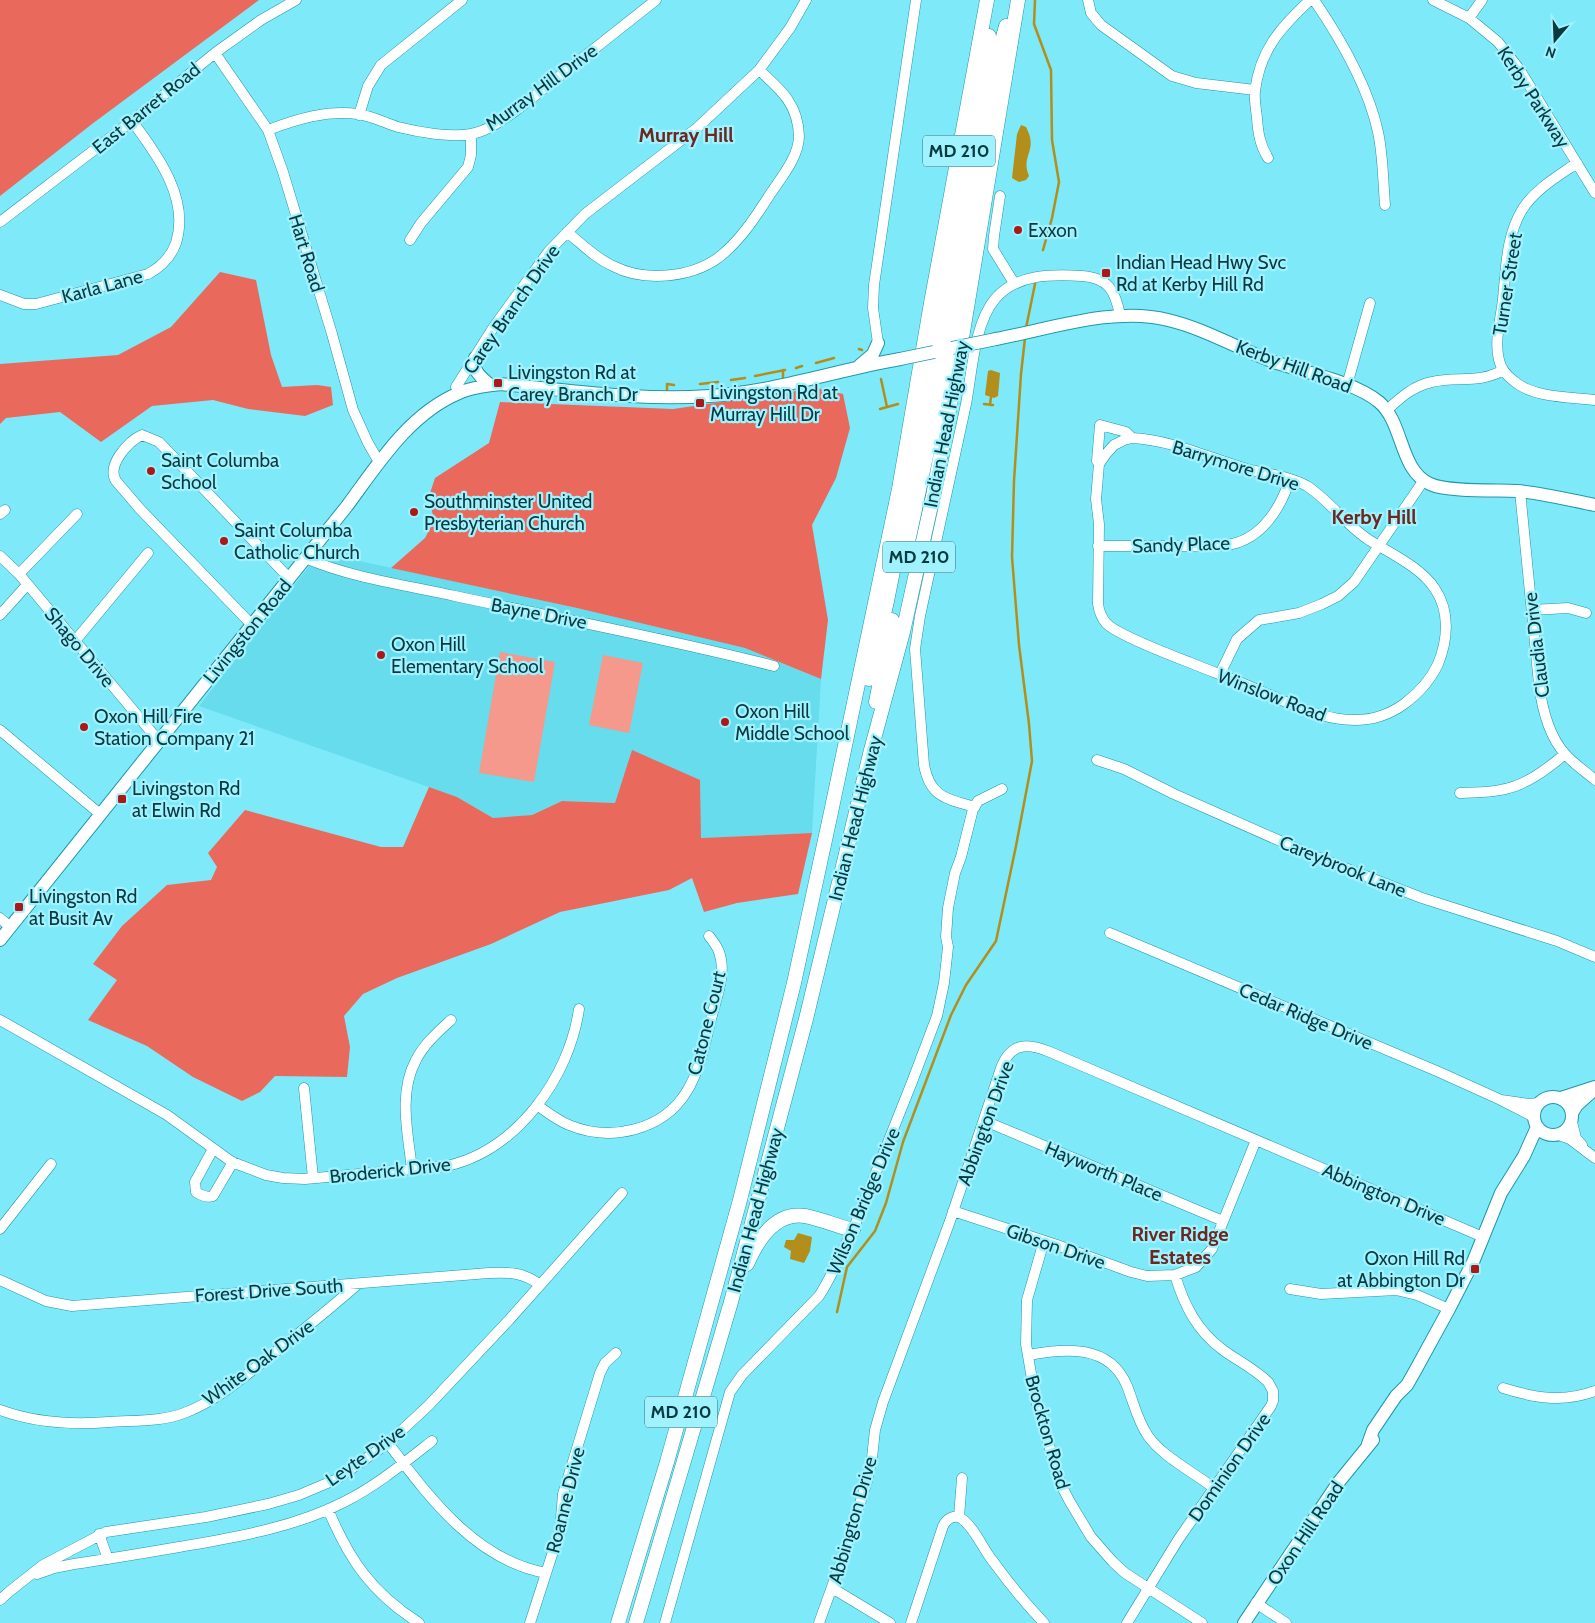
<svg xmlns="http://www.w3.org/2000/svg" width="1595" height="1623" font-family="Cabin,sans-serif">
<rect width="100%" height="100%" fill="#7ee9f9"/>
<path fill="#66dced" d="M321,551L364,562L577,608L745,648L821,679L812,833L701,838L632,750L615,803L562,801L532,815L493,818L457,797L199,706Z"/>
<path fill="#f5998d" d="M500,652L555,662L534,782L479,773Z
M603,655L643,663L629,733L589,725Z"/>
<path fill="#e96a5d" d="M0,0H259L92,124L0,196Z
M220,272L256,280L271,355L282,387L317,385L331,387L333,405L305,416L248,409L213,400L152,406L101,442L60,412L6,418L0,424V364L118,355L171,327Z
M817,388L843,394L850,428L836,478L812,525L828,620L821,679L745,648L577,608L391,568L425,538L434,521L429,496L435,478L489,443L500,402L673,409Z
M632,750L700,780L701,838L812,833L798,894L737,903L704,912L692,878L669,890L560,912L491,944L397,978L363,994L344,1016L350,1047L347,1077L275,1076L260,1092L242,1101L193,1077L147,1046L88,1020L117,980L93,964L122,926L167,885L211,880L217,867L208,853L245,810L381,847H403L429,787L457,797L493,818L532,815L562,801L615,803Z"/>
<path fill="#b48e1b" d="M1021,125L1026,127C1039,151 1020,155 1029,176L1026,180L1019,182L1012,178L1017,134Z
M991,370L1000,373L998,396L994,398L985,395L988,371Z
M798,1233L812,1237L810,1251L804,1263L790,1259L791,1251L784,1247L786,1240H794Z"/>
<g fill="none" stroke-linecap="round" stroke-linejoin="round">
<path stroke="#b48e1b" stroke-width="2.5" d="M1035,0L1034,24L1051,70L1052,140L1059,182L1052,218L1043,250
M1026,328L1035,284
M859,349L862,350
M816,363L834,358
M796,368L802,366
M783,370V378
M755,376L785,370
M881,379L887,407
M731,380L745,378
M700,384L718,382
M667,391V384L674,385
M984,404L993,405
M990,405L991,397
M880,409L898,404
M837,1312L847,1267L875,1231L886,1203L903,1142L951,1015L966,985L996,941L1016,846L1032,761L1029,724L1019,645L1012,557L1014,481L1021,374L1025,338"/>
<defs>
<path id="minor" d="M1088,0L1091,13L1101,25L1172,76L1196,83L1255,90
M1314,0C1340,38 1368,86 1378,132C1383,155 1383,180 1385,205
M1433,0L1469,18L1498,42L1520,70L1595,193
M1469,18L1482,0
M215,53L268,130L283,172L332,334L353,410L368,443L379,462
M359,115L368,86L381,65L462,0
M268,130C297,119 326,110 358,114C372,116 385,123 398,127C418,132 451,138 471,134C488,131 504,119 518,109L656,0
M1268,158C1260,145 1258,133 1257,118C1256,109 1254,99 1255,91C1260,50 1281,27 1310,0
M1577,163C1558,176 1534,190 1522,210C1506,236 1506,270 1503,299C1501,319 1494,340 1499,360C1501,369 1507,376 1514,381C1533,398 1571,397 1595,400
M1000,196L994,236L993,249L1014,283
M0,222L132,121L215,53L261,20L296,0
M567,232C582,244 595,258 613,266C644,282 690,278 718,258C739,242 755,218 769,196C780,179 799,157 799,136C798,104 781,90 759,70
M410,240L421,223L468,167L471,155V134
M0,295L24,304H36L148,274C161,267 171,257 176,243C190,198 157,155 132,121
M878,343L873,308L874,285L916,0
M1347,385L1370,303
M459,392L456,387L493,328L549,251L585,214L697,128L759,70L790,28L806,0
M1387,410C1400,398 1413,386 1432,382C1456,376 1480,384 1503,370
M1132,438C1172,440 1209,458 1247,469C1267,474 1289,476 1307,486C1330,501 1346,525 1369,540C1390,553 1422,568 1435,589C1450,611 1448,640 1438,664C1430,681 1419,693 1404,704C1356,739 1303,709 1256,689C1235,680 1213,672 1191,663C1173,656 1117,635 1106,623C1101,617 1099,611 1098,604L1099,524L1096,499L1099,464L1106,454L1114,445L1124,440Z
M1099,464L1097,461L1100,425L1126,432L1132,438
M1520,491L1539,684C1542,708 1549,736 1565,754C1574,764 1586,772 1595,780
M0,514L5,510
M1098,546C1124,546 1149,546 1175,546C1193,546 1213,548 1232,544C1263,537 1281,507 1290,479
M0,556L19,574L158,740
M305,558C352,578 405,585 455,596C562,619 669,639 774,666
M19,574L77,514
M1532,610L1568,608L1586,613
M0,615L27,585
M252,625L140,509L116,481C106,465 129,441 142,435L159,442L289,578
M75,641L148,553
M1220,674L1237,639L1259,620L1299,613L1322,604L1338,596L1354,582L1424,480
M0,730L100,814
M1097,760L1124,769L1174,794L1314,856L1422,898L1557,941L1595,957
M1460,793C1473,792 1487,793 1500,790C1525,786 1546,770 1565,754
M975,807C946,799 930,797 924,765L915,649L920,616C935,545 951,475 966,404C972,373 974,324 995,299C1016,274 1051,274 1082,276C1109,278 1115,291 1120,315
M0,918L10,927
M1110,933L1439,1072L1501,1100
M0,1020L167,1115L232,1162L266,1175L283,1178L305,1179L447,1166C517,1150 569,1078 579,1009
M304,1088L313,1178
M537,1105C547,1112 557,1120 569,1125C610,1142 663,1131 687,1091C700,1070 705,1043 711,1019C716,999 727,973 719,952C717,946 713,941 709,936
M1534,1117L1501,1100L1529,1104L1539,1103
M985,1121L1223,1221
M1572,1122L1576,1138L1582,1145
M1559,1135L1570,1139L1595,1158
M213,1149L195,1182L196,1192C202,1196 207,1198 213,1196L233,1162
M412,1169C408,1134 398,1093 416,1060C424,1044 438,1032 451,1020
M953,1211L1057,1245L1131,1272L1147,1276L1175,1275L1196,1267L1212,1249L1256,1140
M0,1229L51,1164
M1044,1241L1027,1300L1026,1344L1035,1397L1060,1483L1070,1502L1091,1537L1113,1562L1125,1573L1202,1623
M0,1280L46,1301L72,1306L489,1273C508,1272 524,1272 540,1285
M1290,1289L1321,1294L1396,1290L1417,1295L1449,1309
M1028,1355C1065,1348 1110,1344 1127,1386C1134,1403 1137,1420 1148,1436C1163,1457 1193,1472 1214,1488
M1503,1388C1535,1398 1563,1403 1595,1391
M0,1410C35,1423 72,1425 109,1422C133,1420 161,1422 184,1413C214,1402 239,1381 264,1361C296,1336 327,1311 358,1284
M388,1443C429,1497 475,1560 546,1573
M328,1509C349,1560 372,1593 419,1623
M959,1517L962,1478
M99,1534L108,1559
M37,1574L54,1568L74,1564C109,1559 144,1553 179,1547C236,1537 293,1528 344,1502C376,1486 404,1463 432,1441
M832,1588L890,1623
M0,1600L10,1591L43,1565L106,1532L206,1517L268,1504L299,1495L337,1479L388,1443L428,1406L509,1320L622,1193
M1256,1603L1286,1623
M530,1623L560,1530L563,1494L600,1373L605,1363L616,1353
M665,1623L730,1392L742,1375L819,1296C833,1275 841,1252 853,1230L912,1082L937,1016L944,983L948,947L946,937L948,908L955,873L961,857L973,809L978,801L1002,789
M819,1623L847,1545L867,1481L872,1458L875,1430L883,1402L950,1221L1001,1068C1011,1042 1028,1043 1050,1052L1483,1237
M911,1623L943,1526C947,1518 955,1514 962,1519C974,1527 983,1549 992,1560C1008,1582 1025,1603 1044,1623
M1127,1623L1178,1540L1271,1406L1273,1401V1391L1268,1382C1255,1369 1238,1361 1223,1350C1197,1331 1184,1305 1175,1275"/>
<path id="major" d="M996,339C1050,329 1115,306 1168,320C1206,329 1240,350 1277,363C1308,373 1355,382 1379,402C1404,423 1399,470 1430,484C1447,492 1496,490 1517,491C1543,493 1569,500 1595,505
M475,358C472,371 481,377 490,385
M860,365L873,354L878,343
M0,940L347,506C378,464 409,414 459,393C471,387 487,386 500,384C570,390 639,401 709,396C774,392 837,370 900,359
M1534 1116a19 19 0 1 1 38 0a19 19 0 1 1-38 0Z
M1561,1098L1595,1087
M1572,1113L1577,1105L1595,1089
M1368,1444L1373,1430L1396,1396L1407,1385L1415,1371L1449,1309L1473,1262L1501,1193L1524,1156L1537,1127
M1244,1623L1338,1483L1373,1440"/>
<path id="highway" d="M905,555C942,390 969,222 998,56L1006,26
M869,679L887,601L937,351L989,36
M876,702L892,620
M747,1264C757,1241 775,1211 805,1216C821,1219 837,1226 853,1230
M618,1623L667,1462L740,1200L794,983L830,817L899,489L931,303L987,0
M636,1623L731,1302L806,1019L871,750L903,632L933,496L958,362L1018,0"/>
</defs>
<use href="#minor" stroke="#1f98a7" stroke-width="11"/>
<use href="#major" stroke="#1f98a7" stroke-width="14"/>
<use href="#highway" stroke="#1f98a7" stroke-width="15"/>
<use href="#minor" stroke="#fff" stroke-width="10"/>
<use href="#major" stroke="#fff" stroke-width="12"/>
<use href="#highway" stroke="#fff" stroke-width="14"/>
<defs>
<path id="major-bridge" d="M952,348L996,339
M900,359L934,352"/>
</defs>
<use href="#major-bridge" stroke="#1f98a7" stroke-width="14" stroke-linecap="butt"/>
<use href="#major-bridge" stroke="#fff" stroke-width="12"/>
</g>
<g fill="#ab1916" stroke="#a1f2ff" stroke-width="2">
<circle cx="1018" cy="230" r="5"/>
<rect x="1101" y="268" width="10" height="10" rx="2.5"/>
<rect x="493" y="378" width="10" height="10" rx="2.5"/>
<rect x="695" y="398" width="10" height="10" rx="2.5"/>
<circle cx="151" cy="471" r="5"/>
<circle cx="414" cy="512" r="5"/>
<circle cx="224" cy="541" r="5"/>
<circle cx="381" cy="655" r="5"/>
<circle cx="725" cy="722" r="5"/>
<circle cx="84" cy="727" r="5"/>
<rect x="117" y="794" width="10" height="10" rx="2.5"/>
<rect x="14" y="902" width="10" height="10" rx="2.5"/>
<rect x="1470" y="1264" width="10" height="10" rx="2.5"/>
</g>
<g text-anchor="middle" stroke-width="4.5" stroke-linejoin="round" paint-order="stroke">
<g fill="#a1f2ff" stroke="#367179" stroke-width="1">
<rect x="923" y="135.5" width="72" height="31" rx="4"/>
<rect x="883" y="541.5" width="72" height="31" rx="4"/>
<rect x="645" y="1396.5" width="72" height="31" rx="4"/>
</g>
<g font-size="18" font-weight="bold" fill="#083a40">
<text x="959" y="157">MD 210</text>
<text x="919" y="563">MD 210</text>
<text x="681" y="1418">MD 210</text>
</g>
<g font-size="19" fill="#083a40" stroke="#a1f2ff">
<text transform="translate(541 87) rotate(-36)" y="7">Murray Hill Drive</text>
<text transform="translate(1534 97) rotate(57)" y="7">Kerby Parkway</text>
<text transform="translate(146 108) rotate(-39)" y="7">East Barret Road</text>
<text transform="translate(307 253) rotate(73)" y="7">Hart Road</text>
<text transform="translate(1507 284) rotate(-81)" y="7">Turner Street</text>
<text transform="translate(102 286) rotate(-15)" y="7">Karla Lane</text>
<text transform="translate(511 309) rotate(-55)" y="7">Carey Branch Drive</text>
<text transform="translate(1294 366) rotate(20)" y="7">Kerby Hill Road</text>
<text transform="translate(946 424) rotate(-79)" y="7">Indian Head Highway</text>
<text transform="translate(1236 465) rotate(17)" y="7">Barrymore Drive</text>
<text transform="translate(1181 544) rotate(-2)" y="7">Sandy Place</text>
<text transform="translate(539 613) rotate(11)" y="7">Bayne Drive</text>
<text transform="translate(247 631) rotate(-51)" y="7">Livingston Road</text>
<text transform="translate(1536 645) rotate(-97)" y="7">Claudia Drive</text>
<text transform="translate(80 647) rotate(50)" y="7">Shago Drive</text>
<text transform="translate(1272 695) rotate(21)" y="7">Winslow Road</text>
<text transform="translate(855 818) rotate(-76)" y="7">Indian Head Highway</text>
<text transform="translate(1343 866) rotate(22)" y="7">Careybrook Lane</text>
<text transform="translate(1306 1016) rotate(23)" y="7">Cedar Ridge Drive</text>
<text transform="translate(706 1023) rotate(-76)" y="7">Catone Court</text>
<text transform="translate(985 1123) rotate(-70)" y="7">Abbington Drive</text>
<text transform="translate(390 1170) rotate(-6)" y="7">Broderick Drive</text>
<text transform="translate(1104 1171) rotate(23)" y="7">Hayworth Place</text>
<text transform="translate(1384 1194) rotate(23)" y="7">Abbington Drive</text>
<text transform="translate(863 1201) rotate(-67)" y="7">Wilson Bridge Drive</text>
<text transform="translate(755 1210) rotate(-75)" y="7">Indian Head Highway</text>
<text transform="translate(1056 1246) rotate(19)" y="7">Gibson Drive</text>
<text transform="translate(269 1290) rotate(-4)" y="7">Forest Drive South</text>
<text transform="translate(258 1362) rotate(-36)" y="7">White Oak Drive</text>
<text transform="translate(1048 1432) rotate(74)" y="7">Brockton Road</text>
<text transform="translate(365 1455) rotate(-35)" y="7">Leyte Drive</text>
<text transform="translate(1229 1467) rotate(-55)" y="7">Dominion Drive</text>
<text transform="translate(565 1500) rotate(-76)" y="7">Roanne Drive</text>
<text transform="translate(852 1520) rotate(-74)" y="7">Abbington Drive</text>
<text transform="translate(1305 1533) rotate(-56)" y="7">Oxon Hill Road</text>
</g>
<g font-size="19" fill="#083a40" stroke="#a1f2ff" text-anchor="start">
<text x="1028" y="237">Exxon</text>
<text x="1116" y="269">Indian Head Hwy Svc<tspan x="1116" dy="22">Rd at Kerby Hill Rd</tspan></text>
<text x="508" y="379">Livingston Rd at<tspan x="508" dy="22">Carey Branch Dr</tspan></text>
<text x="710" y="399">Livingston Rd at<tspan x="710" dy="22">Murray Hill Dr</tspan></text>
<text x="161" y="467">Saint Columba<tspan x="161" dy="22">School</tspan></text>
<text x="424" y="508">Southminster United<tspan x="424" dy="22">Presbyterian Church</tspan></text>
<text x="234" y="537">Saint Columba<tspan x="234" dy="22">Catholic Church</tspan></text>
<text x="391" y="651">Oxon Hill<tspan x="391" dy="22">Elementary School</tspan></text>
<text x="735" y="718">Oxon Hill<tspan x="735" dy="22">Middle School</tspan></text>
<text x="94" y="723">Oxon Hill Fire<tspan x="94" dy="22">Station Company 21</tspan></text>
<text x="132" y="795">Livingston Rd<tspan x="132" dy="22">at Elwin Rd</tspan></text>
<text x="29" y="903">Livingston Rd<tspan x="29" dy="22">at Busit Av</tspan></text>
<text x="1465" y="1265" text-anchor="end">Oxon Hill Rd<tspan x="1465" dy="22">at Abbington Dr</tspan></text>
</g>
<g font-size="20" font-weight="bold" fill="#6b2720" stroke="#a1f2ff">
<text x="686" y="142">Murray Hill</text>
<text x="1374" y="524">Kerby Hill</text>
<text x="1180" y="1241">River Ridge<tspan x="1180" dy="23">Estates</tspan></text>
</g>
</g>
<g transform="translate(1555 40) rotate(199)" stroke="#a1f2ff" stroke-width="4" paint-order="stroke">
<path d="M0-4L9 19L0 12L-9 19Z" fill="#083a40"/>
<text y="-8" font-size="14" font-weight="bold" text-anchor="middle" fill="#083a40">N</text>
</g>
</svg>
